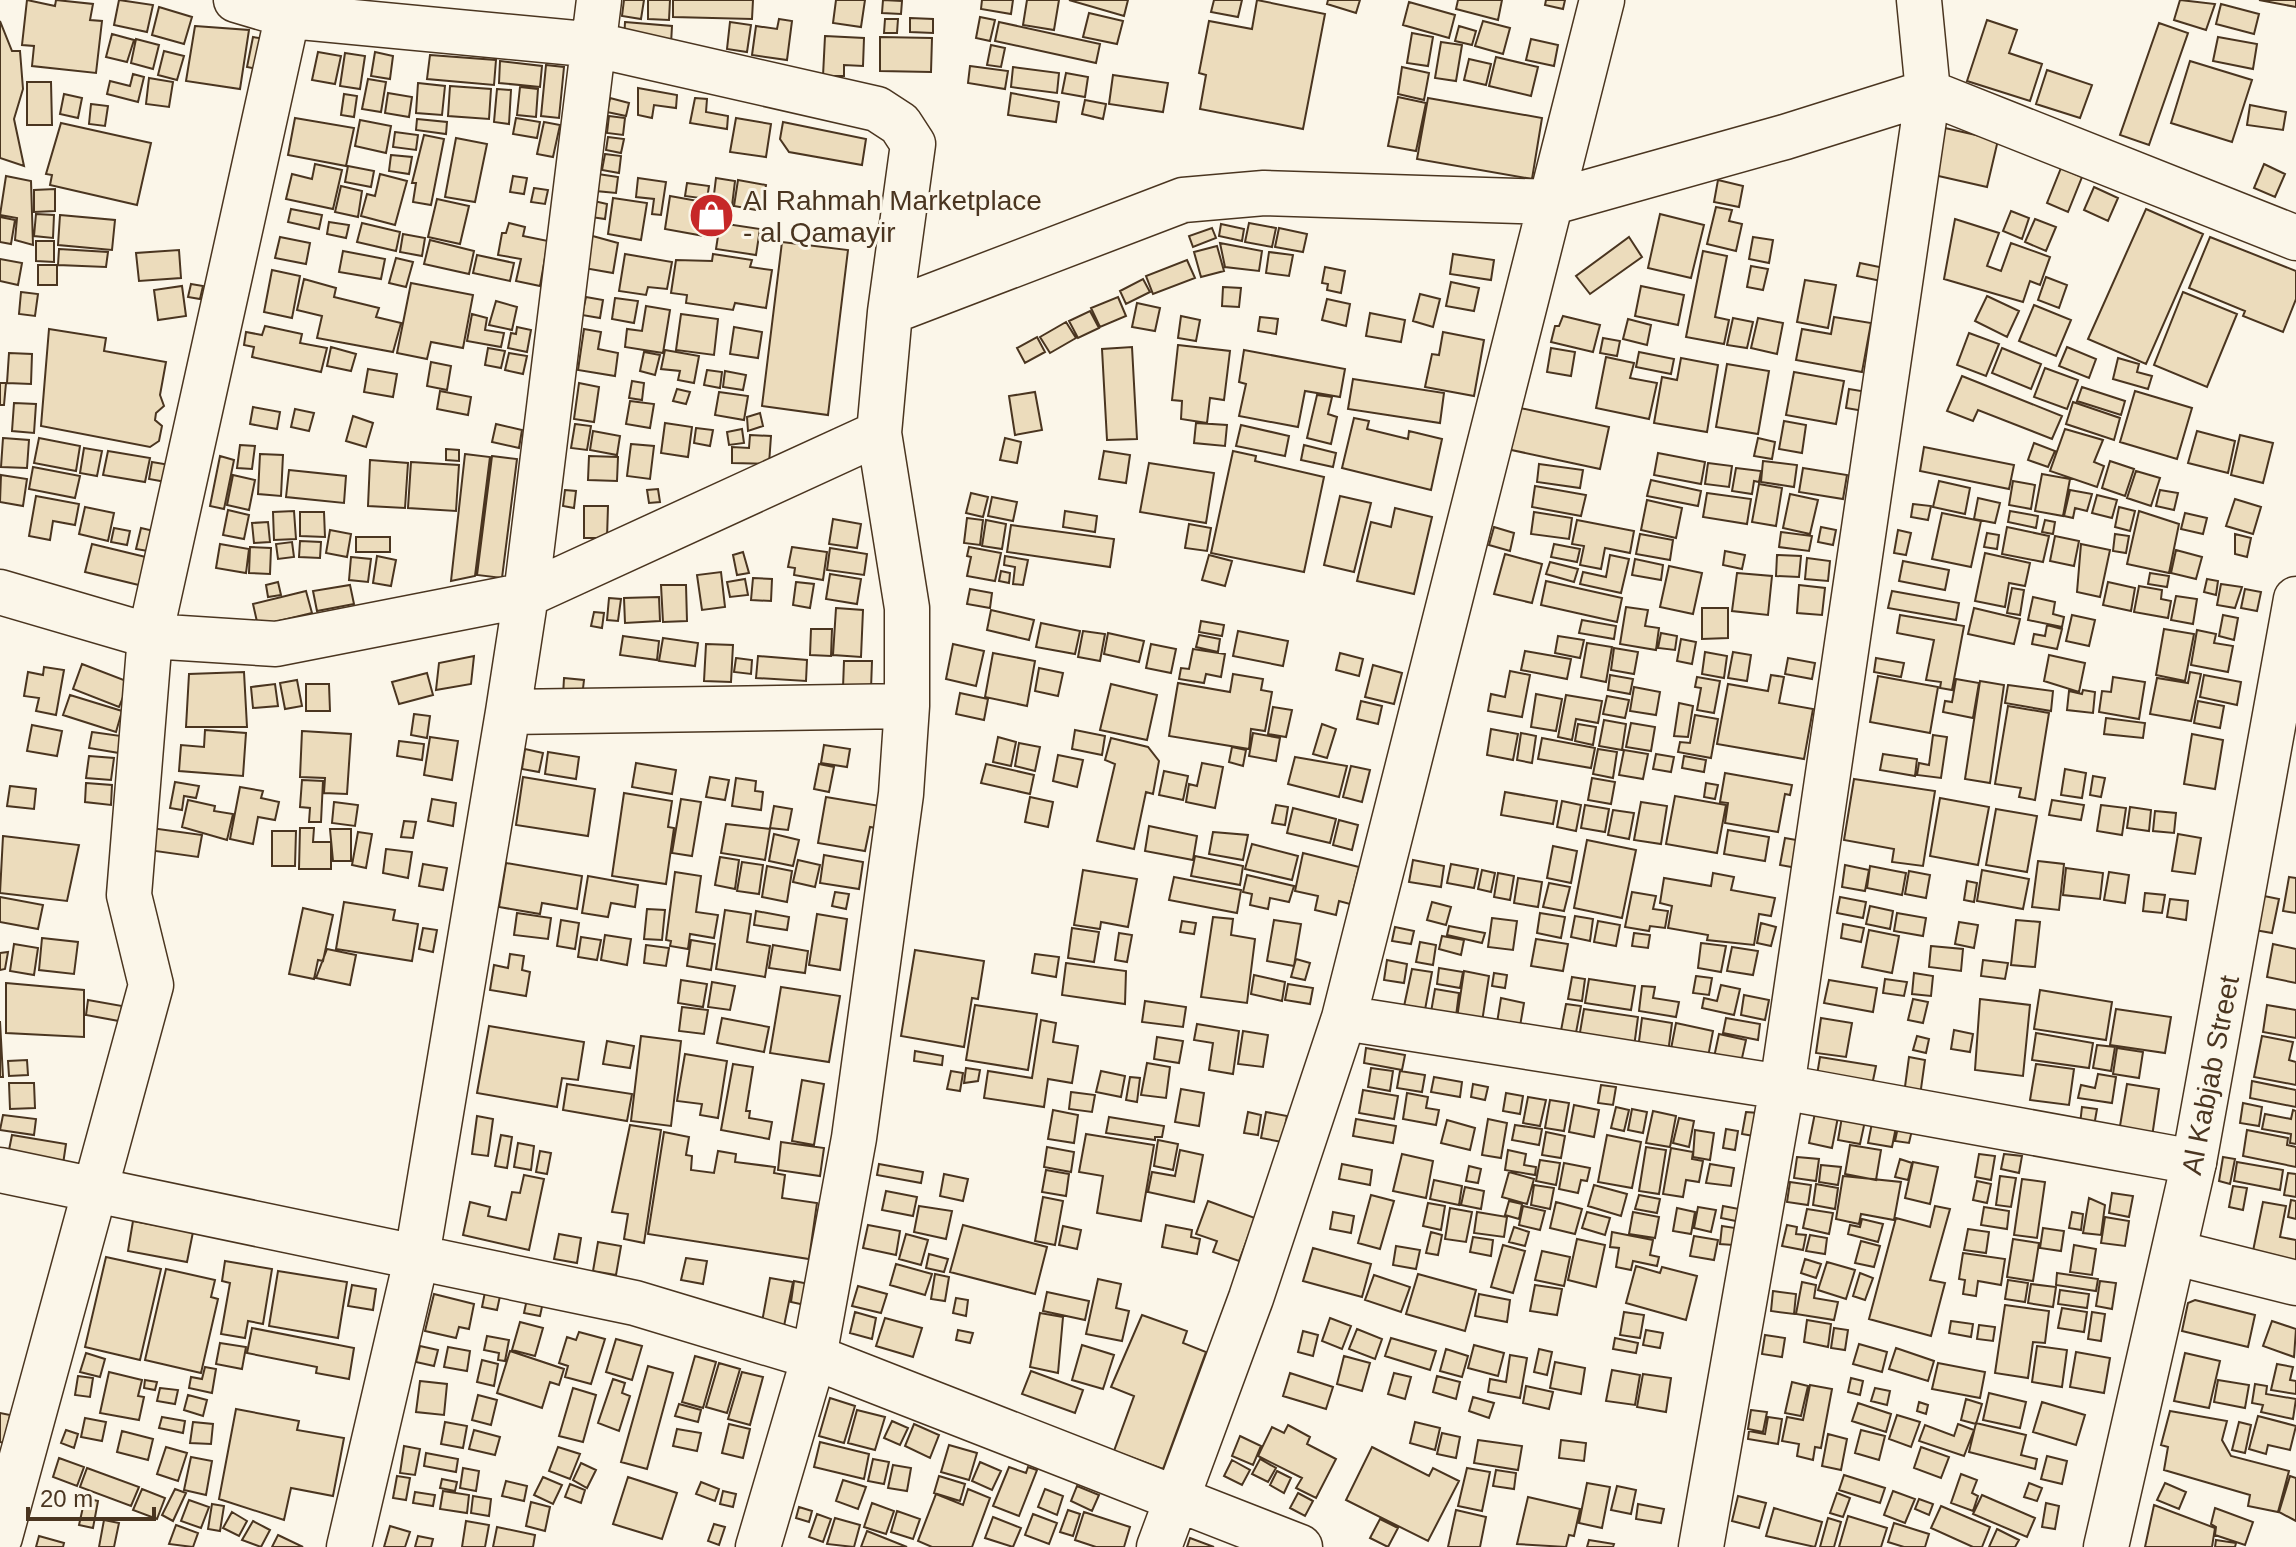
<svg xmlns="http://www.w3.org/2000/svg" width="2296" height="1547" font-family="Arial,sans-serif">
<rect width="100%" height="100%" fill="#fbf6e9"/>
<path fill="#ecdcbc" stroke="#4a3520" stroke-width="2" d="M27,0L55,6L56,0L93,4L90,20L102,21L96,73L32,66L34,46L22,45Z
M119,0L153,5L147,32L114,25Z
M624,0H644L641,19L622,16Z
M648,0H670L669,20L648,19Z
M673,0H753L752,19L673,17Z
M836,0H865L861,27L833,23Z
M883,0L902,1L901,14L882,13Z
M982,0H1013L1011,14L981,9Z
M1027,0H1059L1054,30L1023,25Z
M1069,0H1128L1124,16Z
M1214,0H1242L1238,17L1211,12Z
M1257,0L1325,14L1303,129L1200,109L1206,75L1199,73L1209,21L1252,29Z
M1328,0H1360L1356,13L1327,4Z
M1458,0H1502L1498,20L1456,9Z
M1546,0H1565L1563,9L1545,5Z
M2180,0L2215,4L2206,30L2174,20Z
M2259,0H2296V7Z
M1409,2L1455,15L1449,38L1403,25Z
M2221,4L2259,14L2254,34L2216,24Z
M159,7L192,17L184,44L152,35Z
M1089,13L1123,21L1117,44L1083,37Z
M980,17L995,20L990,41L976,38Z
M910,18L933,19V33L910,32Z
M779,19L792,21L787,60L752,55L756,26L777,29Z
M885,19H898L897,33H884Z
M1987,20L2017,30L2009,53L2042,64L2030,101L1967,81Z
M0,21L12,51H20L23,89L14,119L24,166L0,158Z
M1483,21L1510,28L1503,54L1475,46Z
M625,22L672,26L671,44L624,41Z
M730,22L751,25L747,52L727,49Z
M999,22L1100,44L1096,63L995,41Z
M2159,23L2188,33L2149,145L2120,135Z
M195,26L249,30L240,89L186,81Z
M1459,26L1476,31L1472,45L1455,41Z
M1412,33L1433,37L1428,66L1407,63Z
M112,34L134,40L127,62L106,57Z
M825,36L864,38L863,66L844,65V76H823Z
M253,37L272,40L267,71L247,67Z
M880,37L932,38L931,72L880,71Z
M2218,37L2257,44L2253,69L2213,61Z
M136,39L159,45L153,69L131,63Z
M1531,39L1558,45L1554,66L1526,60Z
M1441,42L1462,45L1456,81L1435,78Z
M991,45L1005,48L1001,67L987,65Z
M164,51L184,56L177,80L158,75Z
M318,52L341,56L335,84L312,80Z
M375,52L393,56L390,79L371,76Z
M345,53L365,56L360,89L340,86Z
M430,55L496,60L494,85L427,79Z
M1496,57L1538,67L1531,96L1489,86Z
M1469,59L1491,64L1486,85L1464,80Z
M500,61L542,66L540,87L499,83Z
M2190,61L2252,80L2232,142L2171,123Z
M546,65L564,67L559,118L541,116Z
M970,66L1008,71L1005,89L968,83Z
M1013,67L1059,73L1057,93L1011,87Z
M1402,67L1429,73L1424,100L1398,94Z
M2047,70L2092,85L2080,118L2036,104Z
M1066,73L1088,77L1085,97L1062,93Z
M133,74L144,77L138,102L107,94L110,81L130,86Z
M1113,75L1168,83L1163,112L1109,104Z
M149,78L173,82L169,107L146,104Z
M368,79L386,82L381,112L362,109Z
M27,82H51L52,125H27Z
M418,83L445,86L442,115L416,113Z
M450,86L491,89L489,119L448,116Z
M520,87L538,89L536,117L517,115Z
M638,88L677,95L676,108L654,105L652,118L638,115Z
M497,89L511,90L509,124L494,122Z
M388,93L412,97L409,117L385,113Z
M1011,93L1059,102L1056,122L1008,115Z
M64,94L82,98L78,118L60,114Z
M344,94L357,96L354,117L341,115Z
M1398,97L1426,103L1416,151L1388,146Z
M610,98L629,103L626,116L607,112Z
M695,98L707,99L706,112L728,116L727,129L690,123Z
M1428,98L1542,118L1532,179L1417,159Z
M1085,100L1106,104L1103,119L1082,114Z
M91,104L108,106L105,126L89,124Z
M2250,105L2286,112L2283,130L2247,125Z
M609,116L625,118L623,135L607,133Z
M295,118L354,128L346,166L288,155Z
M516,118L540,122L537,138L513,134Z
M736,118L771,124L766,157L730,152Z
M417,119L447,122L446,134L416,130Z
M360,120L391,126L386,153L355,146Z
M544,122L560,125L553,157L537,154Z
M783,122L866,139L862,165L789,152L780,139Z
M61,123L151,143L137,205L50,185L52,175L46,174Z
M1945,128L1998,140L1987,187L1934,175Z
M395,132L418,135L416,150L393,147Z
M424,135L444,139L431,205L413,202L416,183H412Z
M608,137L624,139L621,153L606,150Z
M456,138L487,144L475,202L445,197Z
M605,154L621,156L619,173L602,170Z
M391,155L412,157L409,174L389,171Z
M315,164L342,170L333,209L286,199L292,174L312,179Z
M2264,164L2285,174L2275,197L2254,188Z
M348,166L374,171L371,187L345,182Z
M2061,168L2082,177L2068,212L2047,203Z
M380,174L407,181L395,225L361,216L367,194L375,196Z
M598,174L618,177L616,193L596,191Z
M6,176L31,181L33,245L15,240L17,218L0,215Z
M513,176L527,178L524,194L510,192Z
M638,178L666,182L661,215L652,214L654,199L636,197Z
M716,178L735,181L731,214L712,211Z
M738,180L766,185L762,211L734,206Z
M1718,180L1743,186L1739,207L1714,202Z
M687,183L709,186L707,199L685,196Z
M341,186L362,191L358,217L335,212Z
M2094,187L2118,198L2108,221L2084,210Z
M534,188L548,190L545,204L531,202Z
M55,189V211L34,212V190Z
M670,196L709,203L704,236L665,229Z
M613,198L647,203L641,240L608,234Z
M437,199L469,206L460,244L428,237Z
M594,201L607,204L605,219L591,217Z
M1716,207L1732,210L1729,221L1742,224L1736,251L1707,244Z
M291,209L322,215L319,229L288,222Z
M2146,209L2203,234L2146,364L2088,339Z
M2011,211L2029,218L2022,239L2003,231Z
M36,214L54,215L53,238L34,236Z
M1660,214L1704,225L1691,278L1648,268Z
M60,215L115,220L112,250L58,245Z
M0,217L15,220L11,244L0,242Z
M1955,219L1999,233L1987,266L2001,271L2011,243L2050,257L2040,285L2030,281L2023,302L1944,279Z
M2035,219L2056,227L2046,251L2025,242Z
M329,222L349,225L346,238L327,234Z
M362,223L400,232L396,251L357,242Z
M509,223L525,227L523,236L548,241L540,286L516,281L521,259L498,255L502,233H506Z
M720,223L760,229L756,255L716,249Z
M1249,223L1276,228L1272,247L1245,242Z
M1221,224L1244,229L1242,241L1219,236Z
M1212,228L1216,238L1193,247L1189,236Z
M1279,228L1307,234L1303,252L1275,247Z
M403,234L425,238L422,256L400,252Z
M589,235L618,243L613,273L584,268Z
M280,237L310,243L306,264L275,258Z
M1629,237L1642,257L1590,294L1576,276Z
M1753,237L1773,240L1769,263L1749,259Z
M2210,237L2296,271V299L2283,332L2243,316L2245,311L2189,288Z
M430,240L474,251L469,274L424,264Z
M36,241H54V262L36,261Z
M782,242L848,250L828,415L762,406Z
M1220,243L1262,251L1259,271L1225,267Z
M1217,246L1224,271L1201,277L1194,252Z
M59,249L108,252L106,267L58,265Z
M179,250L181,278L139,281L136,253Z
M343,251L385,259L381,279L339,272Z
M1703,251L1727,256L1715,317L1729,320L1724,344L1686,337Z
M1269,252L1293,255L1289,276L1266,273Z
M625,254L672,262L667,289L648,287L646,295L619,291Z
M713,254L752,260L750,267L772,270L766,308L735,303L733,310L686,303L687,295L671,293L676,260L712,261Z
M1453,254L1494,260L1491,280L1450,274Z
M477,255L514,263L510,281L473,273Z
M396,258L413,262L406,287L389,283Z
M0,259L22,263L18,285L0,281Z
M1187,260L1195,278L1153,294L1146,276Z
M1860,263L1889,269L1886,282L1857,276Z
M38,265H57V285H38Z
M1751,266L1768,269L1763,290L1747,287Z
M1325,267L1345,271L1341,293L1327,290L1328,284L1322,283Z
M272,270L300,276L292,318L264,312Z
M2046,277L2067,285L2059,308L2038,300Z
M304,279L336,288L334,297L379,308L376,317L401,323L393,352L317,338L322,316L297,310Z
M1143,279L1150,292L1126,304L1120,291Z
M1805,280L1836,285L1828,328L1797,322Z
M1451,282L1479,288L1474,311L1446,306Z
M411,283L473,295L463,348L431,342L427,359L397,353Z
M191,284L203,286L200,299L188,297Z
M182,286L186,316L158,320L154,290Z
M1641,286L1684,295L1678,325L1635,316Z
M1223,287L1241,288L1239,307L1222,306Z
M21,292L38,294L35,316L19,314Z
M2183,292L2237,314L2207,387L2154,365Z
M1420,294L1440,299L1433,327L1413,321Z
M1987,296L2019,311L2007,337L1975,321Z
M586,297L603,300L600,318L582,315Z
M1118,297L1126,316L1100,327L1091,308Z
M615,298L638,301L634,323L612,319Z
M1327,299L1350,304L1346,326L1322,320Z
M496,301L517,307L512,330L489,325Z
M1137,303L1160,308L1155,331L1132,327Z
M2034,305L2071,320L2056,356L2019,341Z
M646,306L670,310L663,353L625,347L627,329L642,331Z
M1090,311L1099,328L1078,338L1069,321Z
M1370,313L1405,320L1401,342L1366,336Z
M472,314L487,318L485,330L504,333L501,347L467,341Z
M681,314L718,319L714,355L676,350Z
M1181,316L1200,320L1196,341L1178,338Z
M1563,316L1600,325L1593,352L1551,342L1555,326H1559Z
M1260,317L1278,319L1276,334L1258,331Z
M1834,317L1871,323L1862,372L1796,360L1802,329L1831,334Z
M1733,318L1753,322L1747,348L1727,345Z
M1758,318L1783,323L1777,354L1751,348Z
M1628,319L1651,325L1647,345L1623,339Z
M1066,322L1076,338L1050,353L1040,337Z
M265,326L302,334L300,343L327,348L321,372L252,357L254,347L244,345L246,332L262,335Z
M517,327L531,330L527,352L508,348L511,333L516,334Z
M734,327L762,332L758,358L730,354Z
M49,329L106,338L104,351L166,362L160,395L164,406L156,413L155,420L162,426L159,441L150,447L41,426Z
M584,329L601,332L598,349L618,353L615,376L578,370Z
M1443,332L1484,340L1474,396L1425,387L1432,354L1439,355Z
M1969,333L1999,344L1986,376L1957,365Z
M1037,337L1045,352L1025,363L1017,348Z
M1603,338L1620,341L1617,356L1600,353Z
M1178,345L1230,351L1224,400L1210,398L1207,423L1181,419L1182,401L1172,400Z
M331,347L356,354L351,371L327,366Z
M1132,347L1137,439L1107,440L1102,349Z
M2067,347L2096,359L2089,378L2059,366Z
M488,348L505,351L501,368L485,365Z
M1551,348L1575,352L1571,376L1547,372Z
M2002,348L2041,364L2031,389L1992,373Z
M665,350L699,356L694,383L678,380L680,371L661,369Z
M1244,350L1345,369L1340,397L1305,391L1298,427L1239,416L1246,384L1239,382Z
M644,352L660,355L655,375L640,371Z
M1639,352L1674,359L1671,374L1636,367Z
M9,353L32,354L31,384L7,383Z
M509,353L527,356L523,374L505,370Z
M1606,357L1634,363L1630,378L1657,383L1649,419L1596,408Z
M1681,358L1718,365L1707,432L1654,423L1662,377L1677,380Z
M2118,358L2139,364L2137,372L2152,376L2148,389L2113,379Z
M431,362L451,366L447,390L427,386Z
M1727,364L1769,371L1758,434L1716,427Z
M2045,368L2078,380L2067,409L2034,397Z
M368,369L397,374L393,397L364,392Z
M707,370L722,372L720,388L704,385Z
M725,371L746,375L743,390L723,387Z
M1794,372L1844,381L1836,424L1786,415Z
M1962,376L2062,416L2052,439L1978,410L1973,421L1947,411Z
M1353,379L1444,393L1440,423L1348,409Z
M632,381L644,383L642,400L629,398Z
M0,383H6L4,405H0Z
M579,383L599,387L594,422L574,419Z
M2082,387L2125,401L2121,415L2077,401Z
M677,389L690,392L686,404L673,401Z
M1849,389L1867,392L1864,411L1846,408Z
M440,391L471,397L468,415L437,409Z
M2135,391L2192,408L2177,459L2120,442Z
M719,392L748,396L744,420L715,415Z
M1035,392L1042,430L1015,435L1009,396Z
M1317,395L1332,397L1328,414L1337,417L1331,444L1307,438Z
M630,401L654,404L650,428L626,424Z
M2073,402L2120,418L2114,440L2066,424Z
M14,403L36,404L34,433L12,431Z
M1511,406L1609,427L1600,469L1502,448Z
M253,407L280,412L277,429L250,424Z
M295,409L314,413L309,431L291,427Z
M760,413L763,426L748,431L747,417Z
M353,416L373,423L366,447L346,441Z
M1354,418L1369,421L1367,429L1408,439L1409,431L1442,439L1431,490L1342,468Z
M1784,421L1806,425L1802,453L1779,449Z
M665,423L692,427L688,457L661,453Z
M1196,423L1227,425L1225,446L1194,443Z
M496,424L522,430L519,448L492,442Z
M575,424L591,426L587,450L571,448Z
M1241,425L1289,436L1285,456L1236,446Z
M696,428L713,430L710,446L694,443Z
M742,429L744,443L729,445L727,432Z
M2065,429L2103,440L2094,462L2104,466L2097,487L2050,471Z
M593,431L620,436L617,455L590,450Z
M2197,431L2235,441L2228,473L2188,463Z
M750,435L771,436L769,464L732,463V447L749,448Z
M2240,435L2273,443L2263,483L2231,475Z
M3,438L29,440L27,468L1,467Z
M39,438L80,446L76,471L34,463Z
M1005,438L1021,442L1017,463L1000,460Z
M1758,438L1775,442L1772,459L1754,456Z
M2034,443L2055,451L2048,467L2028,460Z
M631,444L654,446L650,479L627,476Z
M240,445L255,446L252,469L237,468Z
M1304,445L1336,453L1333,467L1301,460Z
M1924,447L2014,465L2009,489L1920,471Z
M84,448L102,451L97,476L80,473Z
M446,449L459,450V461L446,460Z
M108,451L150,458L145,482L103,475Z
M1104,451L1130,455L1126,483L1099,479Z
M1233,451L1256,456L1255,461L1324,477L1304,572L1211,553Z
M1658,453L1705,462L1701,484L1654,475Z
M260,454L283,455L281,496L258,494Z
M465,454L490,457L475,576L451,581Z
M220,456L234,460L224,509L210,506Z
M492,456L517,459L502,578L477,575Z
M589,456L618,457L617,481L588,480Z
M370,460L408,463L405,508L368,506Z
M1763,461L1797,465L1794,487L1761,482Z
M2110,461L2134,469L2125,496L2102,488Z
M152,462L170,465L166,482L149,479Z
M411,462L459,465L456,511L408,508Z
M1149,463L1214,473L1206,523L1140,512Z
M1708,463L1732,466L1729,487L1705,484Z
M1539,464L1583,470L1580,488L1537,482Z
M33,467L80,476L75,498L29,489Z
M1736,468L1761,471L1759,482L1754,481L1752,494L1732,491Z
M1803,468L1847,475L1843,499L1799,492Z
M289,470L346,476L344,503L286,497Z
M2136,471L2160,478L2151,506L2127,498Z
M2042,474L2070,479L2063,516L2035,511Z
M1,475L27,479L23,506L0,502Z
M233,475L255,480L249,510L227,505Z
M1651,480L1701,491L1698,506L1647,496Z
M1939,481L1970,488L1965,514L1933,507Z
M2013,481L2035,485L2031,509L2009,505Z
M1759,484L1782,488L1776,526L1752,522Z
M1535,486L1586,495L1581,516L1532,507Z
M658,489L660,502L649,503L647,490Z
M565,490L576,491L574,508L563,506Z
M2070,490L2092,494L2087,511L2075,508L2073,518L2064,516Z
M2160,490L2178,493L2174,510L2156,506Z
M971,493L988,497L983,517L966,513Z
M1707,493L1751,499L1747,524L1703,517Z
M1790,494L1818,500L1810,534L1783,528Z
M2097,495L2117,500L2112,518L2092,513Z
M36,496L79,504L75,525L53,521L50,540L29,536Z
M1340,496L1371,503L1354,572L1324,565Z
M992,497L1017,502L1013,521L988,516Z
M1978,498L2000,503L1995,523L1974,519Z
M2235,499L2261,507L2253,534L2226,526Z
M1647,500L1682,508L1676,538L1641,530Z
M1913,504L1931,506L1928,520L1911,517Z
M584,506H608L607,538H584Z
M85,507L114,513L108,541L79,534Z
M2119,507L2135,511L2130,531L2115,527Z
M1395,508L1432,517L1414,594L1357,581L1371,522L1391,527Z
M228,510L249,515L244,539L223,535Z
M294,511L296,539L274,540L273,512Z
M1065,511L1097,516L1095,532L1063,527Z
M2010,511L2038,516L2036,528L2008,522Z
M2139,511L2179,524L2169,573L2127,564Z
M300,512H324L325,537L300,536Z
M1534,512L1572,518L1569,539L1531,534Z
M1942,513L1981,521L1971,567L1932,559Z
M2185,513L2207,518L2203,534L2181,529Z
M967,518L983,520L980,545L964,543Z
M833,519L861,524L857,548L829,544Z
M986,520L1006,524L1002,549L982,546Z
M1577,520L1634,531L1630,553L1605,548L1601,569L1580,565L1584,546L1572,544Z
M2045,520L2055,522L2053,534L2042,532Z
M268,522L270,542L254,543L252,523Z
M1189,524L1211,528L1207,551L1185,548Z
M1011,525L1114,539L1110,567L1007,552Z
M1494,527L1514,533L1510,551L1489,545Z
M1821,527L1836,530L1833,545L1818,542Z
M2007,527L2049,536L2043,562L2002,554Z
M114,528L130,531L127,545L111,542Z
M141,528L158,532L154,552L136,549Z
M330,530L351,534L347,557L326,553Z
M1898,530L1911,533L1906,555L1894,553Z
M1781,532L1812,536L1809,551L1779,547Z
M1987,533L1999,535L1997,549L1984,547Z
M1640,534L1673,540L1670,560L1636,554Z
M2115,534L2129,536L2126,553L2113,551Z
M2235,534L2251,538L2247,557L2235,554Z
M2055,536L2079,541L2074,566L2050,561Z
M356,537H390V552H356Z
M300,541L321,542L320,558L299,557Z
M292,542L294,557L278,559L276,544Z
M92,544L154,559L147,587L85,572Z
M220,544L249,549L246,573L216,568Z
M1554,544L1580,549L1577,562L1551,557Z
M2081,544L2110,550L2100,597L2077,592Z
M250,547L271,548L270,574L249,573Z
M792,547L827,552L823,580L794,575L795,568L788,567Z
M969,547L1001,553L995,581L967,576L971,557L967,556Z
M830,548L867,554L864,575L827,570Z
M2176,550L2202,557L2196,579L2171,573Z
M1725,551L1745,555L1742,569L1723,565Z
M743,552L749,573L737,575L733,555Z
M1985,553L2030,563L2025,586L2009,583L2005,607L1975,601Z
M1505,554L1542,564L1532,603L1494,594Z
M1209,555L1232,561L1225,586L1202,580Z
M1610,555L1629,559L1621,593L1580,584L1583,572L1606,577Z
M1777,555L1801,556L1799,577L1776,576Z
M377,556L396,560L391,586L373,583Z
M1005,556L1028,560L1023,585L1013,584L1015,567L1004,565Z
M351,557L371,559L368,582L349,580Z
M1807,558L1830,561L1828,581L1805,579Z
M1635,559L1663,565L1661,580L1632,575Z
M1903,561L1949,570L1945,590L1899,581Z
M1550,562L1578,569L1574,582L1546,574Z
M1669,566L1702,573L1693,614L1660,607Z
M1001,571L1010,573L1009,583L999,581Z
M721,572L725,607L702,610L697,575Z
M1737,573L1772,576L1768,615L1732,611Z
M2150,573L2169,576L2167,587L2148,584Z
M830,574L861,579L857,604L826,599Z
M753,578L772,579L771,601L751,600Z
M745,579L748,595L730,597L727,582Z
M2207,579L2218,581L2216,595L2204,592Z
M1546,581L1622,598L1617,622L1541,605Z
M278,582L281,595L268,597L266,585Z
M796,582L814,584L810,608L793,605Z
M2108,582L2135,588L2131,611L2103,605Z
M2221,584L2242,587L2235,608L2217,605Z
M350,585L354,604L317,611L313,591Z
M661,585H686L687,621L663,622Z
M1799,585L1825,588L1822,615L1797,613Z
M2139,586L2162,590L2161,599L2171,601L2168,618L2134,612Z
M2012,588L2024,590L2020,615L2007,613Z
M970,589L992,593L990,608L967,604Z
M2245,589L2261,592L2257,611L2241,608Z
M306,591L312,613L258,626L253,604Z
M1892,591L1959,603L1956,620L1888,608Z
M2176,596L2197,599L2193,624L2171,620Z
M659,597L660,621L625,623L624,598Z
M2033,597L2055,602L2053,614L2064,617L2062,627L2028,620Z
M609,598L621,599L618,621L607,620Z
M1626,607L1648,610L1645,626L1659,628L1656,650L1620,644Z
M836,608L863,610L861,657L833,655Z
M1702,608H1728V638L1702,639Z
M1974,608L2020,619L2014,644L1968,634Z
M991,610L1034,620L1029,640L987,630Z
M594,612L604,613L602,628L591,626Z
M1900,615L1964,626L1952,690L1940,688L1941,682L1926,680L1934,640L1897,633Z
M2072,615L2095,620L2089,646L2066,641Z
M2223,615L2238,618L2234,640L2219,636Z
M1582,620L1616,626L1614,639L1579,633Z
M1201,621L1224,625L1222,636L1199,632Z
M1041,623L1080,631L1075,654L1036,647Z
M2047,625L2062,629L2057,649L2032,644L2034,634L2045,636Z
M811,629H832L831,656L810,655Z
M2164,629L2194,634L2185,681L2156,675Z
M2197,630L2216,634L2214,643L2233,646L2228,672L2191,665Z
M1083,631L1105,634L1100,661L1078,657Z
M1238,631L1288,641L1283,666L1233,656Z
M1108,633L1144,641L1139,662L1104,654Z
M1661,633L1677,636L1675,650L1658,648Z
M1199,635L1220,639L1218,652L1196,647Z
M623,636L659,641L657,660L620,655Z
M1558,636L1584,640L1580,658L1555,653Z
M663,638L698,643L695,666L659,661Z
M1681,639L1696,642L1692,664L1677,661Z
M1587,643L1612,647L1606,682L1581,677Z
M706,644L733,645L731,682L704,681Z
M953,644L984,651L976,686L946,679Z
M1151,644L1176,649L1171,673L1146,668Z
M1614,648L1638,652L1634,674L1611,670Z
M1193,649L1225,654L1221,677L1206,674L1204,683L1179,679L1181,668L1189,669Z
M1525,651L1571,659L1567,679L1521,670Z
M1705,652L1727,656L1724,678L1702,674Z
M1733,652L1751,655L1747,681L1728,678Z
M993,653L1035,661L1027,706L985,697Z
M1340,653L1363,659L1359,676L1336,670Z
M2049,655L2085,663L2079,692L2044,681Z
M474,656L471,684L436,690L439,663Z
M758,656L807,660L806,681L756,678Z
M736,658L752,660L751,674L734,672Z
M1788,658L1815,663L1812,679L1785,674Z
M1876,658L1904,663L1901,677L1874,672Z
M844,661H872L871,689L843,688Z
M82,664L129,682L119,707L73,689Z
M1373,665L1402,673L1394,704L1365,697Z
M44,667L64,670L56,715L36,711L39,698L24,696L28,672L43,675Z
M1039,668L1063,673L1058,696L1035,691Z
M1510,671L1530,675L1522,717L1488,711L1491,694L1505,697Z
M244,672L247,727H186L189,674Z
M2190,672L2201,674L2191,721L2150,714L2157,678L2188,683Z
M427,673L433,695L399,704L392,682Z
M1233,674L1263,679L1261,690L1272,692L1265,731L1251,729L1249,749L1169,736L1178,683L1230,692Z
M1610,675L1633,679L1630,694L1608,690Z
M1771,675L1784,677L1779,703L1813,709L1804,759L1717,744L1728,684L1768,691Z
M2204,675L2241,682L2237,705L2200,697Z
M1878,676L1938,687L1930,733L1870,722Z
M1697,677L1720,681L1714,713L1697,710L1701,688L1695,687Z
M2113,677L2145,682L2139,719L2099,712L2102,691L2111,692Z
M564,678L584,680L582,697L563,696Z
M1956,679L1979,683L1973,718L1943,712L1945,701L1952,702Z
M297,680L302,706L285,709L280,683Z
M1980,681L2004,685L1990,783L1965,779Z
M275,684L278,706L253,708L251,687Z
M306,684H329L330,711H306Z
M1111,684L1157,695L1147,740L1100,730Z
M2008,685L2053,691L2051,711L2005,703Z
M1634,687L1660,692L1656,715L1630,711Z
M2083,690L2095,692L2093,713L2067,710L2069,691L2082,694Z
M960,693L988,699L984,720L956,714Z
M1536,694L1562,699L1556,731L1531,727Z
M70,695L122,711L116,732L63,715Z
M1566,695L1602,701L1598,723L1576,719L1572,740L1558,737Z
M1607,696L1629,700L1625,718L1603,714Z
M1361,701L1382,706L1378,724L1357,719Z
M2198,701L2224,706L2220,728L2194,723Z
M1679,703L1693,706L1688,737L1674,736Z
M2008,706L2049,713L2035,800L2019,797L2021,788L1995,784Z
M1273,707L1292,710L1286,737L1268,734Z
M414,714L430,716L427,738L411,735Z
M1695,715L1718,719L1711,758L1678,752L1680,742L1690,743Z
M2106,718L2145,723L2143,738L2104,734Z
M1604,720L1626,724L1622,750L1599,746Z
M1631,723L1655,727L1651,751L1626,747Z
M1322,724L1336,729L1327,758L1313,754Z
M1578,724L1596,727L1593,745L1575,741Z
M32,725L62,731L57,756L27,751Z
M1491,729L1518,734L1513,760L1487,755Z
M205,730L246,733L243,776L179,771L181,745L204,747Z
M1075,730L1105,736L1102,755L1072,749Z
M302,731L351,734L347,794L324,793L325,778L300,777Z
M92,732L121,736L119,753L89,748Z
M1253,733L1280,738L1276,761L1249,756Z
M1521,733L1536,736L1532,763L1517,760Z
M2192,734L2223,740L2215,789L2184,784Z
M1933,735L1947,737L1941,778L1917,775L1919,763L1929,765Z
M430,737L458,741L452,780L424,775Z
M998,737L1016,742L1011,766L993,762Z
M1111,738L1148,747L1159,761L1153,794L1146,792L1134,849L1097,841L1115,764L1105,760Z
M1542,738L1595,748L1591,768L1538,759Z
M399,741L424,744L422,760L397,756Z
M1019,743L1040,747L1035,771L1015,766Z
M824,745L850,749L847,767L821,763Z
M1232,747L1246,750L1243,766L1229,762Z
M525,749L543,753L539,772L522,769Z
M1598,749L1617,752L1613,778L1593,774Z
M1624,750L1648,754L1643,779L1619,775Z
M548,752L579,757L576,779L545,774Z
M1656,754L1674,757L1671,772L1653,769Z
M1883,754L1917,759L1915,776L1880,770Z
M1058,755L1083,760L1077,787L1053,781Z
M89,756L114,758L111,780L86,778Z
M1684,756L1706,760L1704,772L1682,768Z
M1295,757L1347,766L1339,797L1288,784Z
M636,763L676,770L672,794L632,787Z
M1202,763L1223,767L1215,808L1186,802L1189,784L1197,786Z
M819,764L834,767L829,792L814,789Z
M986,764L1034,775L1030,794L981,783Z
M1351,766L1370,770L1362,802L1343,797Z
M2065,769L2086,773L2082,798L2061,795Z
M1164,771L1188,776L1183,800L1159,795Z
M1725,773L1792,785L1790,795L1785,794L1778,832L1725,823L1728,803L1720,802Z
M2093,776L2105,778L2101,797L2090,795Z
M523,777L595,789L588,836L516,825Z
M710,777L729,780L725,800L706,797Z
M736,778L756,781L755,791L763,792L761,810L732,806Z
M1592,778L1615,782L1611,804L1588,800Z
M1854,779L1935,791L1923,866L1892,862L1894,849L1844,840Z
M302,780L323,781L321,822H309L310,808L300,807Z
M175,782L199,786L196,798L184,796L182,810L170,808Z
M86,783L112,785L111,805L85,802Z
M1706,783L1718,785L1715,799L1704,797Z
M10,786L36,789L34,809L7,806Z
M240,787L263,791L261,798L279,802L275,820L258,817L253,844L230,839Z
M1505,792L1557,801L1553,824L1501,815Z
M624,793L672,801L668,827L674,828L666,884L612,876Z
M1675,796L1726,805L1717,853L1666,844Z
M826,797L880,806L876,828L870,827L865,851L818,843Z
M1030,797L1053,802L1048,827L1025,822Z
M1940,798L1989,807L1978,865L1930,856Z
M432,799L456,803L453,826L428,821Z
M681,799L701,802L692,856L672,853Z
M188,800L215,806L214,811L233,814L227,840L182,827Z
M2052,800L2084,805L2081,820L2049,815Z
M1562,801L1581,805L1576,831L1557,827Z
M334,802L358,805L355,826L332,823Z
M1641,802L1667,806L1661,844L1634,840Z
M1276,805L1288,807L1285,825L1272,823Z
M1585,805L1609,809L1605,832L1581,828Z
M2101,805L2126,808L2122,835L2097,831Z
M774,806L792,809L788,830L770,828Z
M2130,807L2151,810L2149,831L2127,828Z
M1293,808L1336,819L1330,843L1287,833Z
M1996,809L2037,816L2027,872L1986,865Z
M1613,810L1634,813L1629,839L1608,835Z
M2155,811L2176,813L2174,833L2153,831Z
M1339,820L1358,825L1352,850L1333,845Z
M404,821L416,822L413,838L401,837Z
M726,824L770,829L765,860L721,853Z
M1149,826L1197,836L1193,860L1145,851Z
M151,828L202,835L198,857L148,850Z
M300,828H314L313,842H331V869H299Z
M330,829H351V861H333Z
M1728,830L1769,837L1765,861L1724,854Z
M272,831H296L295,866H272Z
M358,832L372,834L366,868L352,865Z
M1213,832L1248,835L1243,860L1209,854Z
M774,834L799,840L793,866L769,861Z
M2178,834L2201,838L2195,874L2172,871Z
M3,836L79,845L67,901L0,893Z
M1785,838L1802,841L1797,868L1780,865Z
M1587,840L1636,850L1622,918L1574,908Z
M1252,844L1298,856L1292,880L1245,869Z
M1553,846L1577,851L1571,883L1547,878Z
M386,849L412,852L408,878L383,873Z
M1303,853L1359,867L1350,904L1339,901L1336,915L1315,910L1318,896L1295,891Z
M824,855L863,862L859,889L820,883Z
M1195,856L1243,866L1240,885L1191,876Z
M720,857L739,860L735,889L715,885Z
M798,860L820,865L815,887L793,882Z
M1413,860L1444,866L1441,887L1409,882Z
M2038,861L2064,864L2059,910L2032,907Z
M742,862L763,865L759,894L737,891Z
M506,863L582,876L577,909L542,903L540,914L499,907Z
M423,864L447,868L443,890L419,886Z
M1451,864L1478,869L1474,888L1447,883Z
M1845,865L1869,870L1865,891L1842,887Z
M767,866L792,871L787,902L762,897Z
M1870,866L1906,873L1902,895L1867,888Z
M2066,868L2103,873L2100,899L2063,895Z
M1083,870L1137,879L1128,927L1101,922L1100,929L1074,925Z
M1482,870L1495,873L1491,892L1478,889Z
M1982,870L2029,879L2023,909L1977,901Z
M1909,871L1930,875L1926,898L1905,894Z
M675,872L701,876L696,912L718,915L714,938L690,934L688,949L670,946L671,941L666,940Z
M2109,872L2129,875L2125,903L2104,900Z
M1498,873L1514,876L1510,900L1494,897Z
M1713,873L1734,877L1731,890L1775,898L1771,916L1759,914L1754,945L1707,940L1708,935L1668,928L1672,906L1660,903L1664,878L1711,886Z
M1247,875L1294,886L1289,902L1270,898L1268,909L1250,905L1252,894L1243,892Z
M588,876L638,885L635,907L611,903L608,917L582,913Z
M1174,877L1241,890L1237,913L1169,900Z
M2289,877L2296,878V913L2283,911Z
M1518,878L1542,882L1538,907L1514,903Z
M1967,881L1977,883L1974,902L1964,900Z
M1549,883L1570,887L1564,911L1543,907Z
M835,892L849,894L846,909L832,906Z
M1632,892L1656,896L1653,909L1668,911L1665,928L1650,926L1649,931L1625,927Z
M2145,893L2165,895L2162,913L2143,911Z
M2259,895L2279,899L2272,933L2249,929Z
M0,897L43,905L38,929L0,922Z
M1840,897L1866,902L1863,918L1837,913Z
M2170,899L2188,901L2186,920L2167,917Z
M344,902L395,910L393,920L418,924L412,961L336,949Z
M1432,902L1451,907L1446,925L1427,920Z
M1870,906L1893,911L1890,929L1866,924Z
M303,908L333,915L323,961L318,960L314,979L289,974Z
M647,909L665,910L662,940L644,939Z
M725,910L751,914L747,942L770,946L765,977L716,969Z
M756,911L789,917L787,930L754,925Z
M517,913L551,918L548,939L514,935Z
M1540,913L1565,917L1561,938L1537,933Z
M1897,913L1926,918L1923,936L1894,931Z
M817,914L847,919L840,970L809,965Z
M1575,916L1593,919L1590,941L1571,937Z
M1213,917L1233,919L1231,935L1255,939L1247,1003L1201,997Z
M1492,918L1517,921L1513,950L1488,947Z
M561,920L579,923L575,949L557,946Z
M1274,920L1301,924L1294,966L1267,961Z
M2016,920L2040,922L2035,967L2011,965Z
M1182,921L1196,923L1194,934L1180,932Z
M1598,921L1620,925L1616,946L1594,942Z
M1959,922L1978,925L1974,948L1955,944Z
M1761,923L1776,927L1771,946L1757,943Z
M1843,924L1864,928L1861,942L1841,938Z
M1449,926L1485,933L1482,943L1447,935Z
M1395,927L1414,931L1411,944L1392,941Z
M423,928L437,930L433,952L419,949Z
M1072,928L1099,932L1094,962L1068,958Z
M1869,930L1899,936L1892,973L1862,967Z
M1119,933L1132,935L1127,962L1115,960Z
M1634,933L1650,935L1648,948L1632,946Z
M605,935L631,939L627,965L601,960Z
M1442,936L1464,940L1461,955L1439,949Z
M581,937L601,940L597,960L578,957Z
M42,938L78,942L74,974L39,970Z
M1536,939L1568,944L1563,971L1531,966Z
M691,940L715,944L711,970L687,966Z
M1420,942L1436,945L1433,965L1416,962Z
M1701,943L1726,946L1721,972L1698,968Z
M14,944L38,948L34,975L10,971Z
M2273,944L2296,949V983L2267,977Z
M646,945L669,948L666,966L644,963Z
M773,945L808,951L805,973L769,968Z
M1931,946L1963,949L1961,971L1929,967Z
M1732,947L1758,951L1753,975L1727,971Z
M327,949L356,955L350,985L316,978Z
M915,950L984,961L978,999L972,998L964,1047L901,1036Z
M8,952L5,969L0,970V953Z
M510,954L524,956L522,970L530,972L526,996L490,990L494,965L508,968Z
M1035,954L1059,957L1056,977L1032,973Z
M1296,959L1310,963L1305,980L1291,977Z
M1387,960L1407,964L1404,983L1384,980Z
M1983,960L2008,963L2005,979L1981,976Z
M1066,963L1126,971L1125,1004L1062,995Z
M1439,968L1463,972L1460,988L1437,984Z
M1412,969L1432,972L1424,1015L1403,1011Z
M1464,971L1489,976L1482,1022L1457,1018Z
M1494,973L1507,975L1505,988L1492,986Z
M1914,973L1933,976L1931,996L1912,994Z
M1254,975L1285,982L1282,1001L1251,994Z
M1696,976L1712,978L1709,995L1693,993Z
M1572,977L1585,979L1582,1001L1568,999Z
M1589,979L1635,986L1631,1010L1585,1003Z
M1885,979L1907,982L1904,996L1883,993Z
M681,980L707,984L703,1007L678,1003Z
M1829,980L1877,988L1873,1012L1824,1003Z
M712,982L735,986L730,1010L708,1007Z
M6,983L84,990V1037L6,1033Z
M1288,984L1313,988L1310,1004L1285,1000Z
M1721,985L1740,989L1734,1015L1702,1008L1704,998L1717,1001Z
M1642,986L1655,987L1653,998L1679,1002L1676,1017L1639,1011Z
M781,987L840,996L829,1062L770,1053Z
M1435,989L1459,993L1456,1016L1431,1012Z
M2040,990L2112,1002L2106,1040L2034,1029Z
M1744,995L1769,1000L1765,1020L1741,1015Z
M1501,998L1524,1003L1519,1032L1496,1029Z
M1913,999L1928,1002L1923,1023L1908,1020Z
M1980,999L2030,1005L2023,1076L1975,1070Z
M88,1000L122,1006L119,1021L86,1015Z
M1145,1001L1186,1007L1183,1027L1142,1022Z
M1566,1004L1581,1006L1575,1038L1560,1036Z
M975,1005L1037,1014L1028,1070L966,1060Z
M2267,1005L2296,1010V1038L2263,1032Z
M682,1007L708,1010L704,1034L679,1031Z
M1584,1009L1638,1017L1634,1047L1579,1038Z
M2116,1009L2171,1017L2165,1053L2110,1045Z
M722,1018L769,1027L764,1052L717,1043Z
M1642,1018L1672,1023L1668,1053L1638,1049Z
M1726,1018L1760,1024L1758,1040L1723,1033Z
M1821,1018L1852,1023L1846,1057L1816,1053Z
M1041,1020L1056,1023L1053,1042L1078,1046L1072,1083L1048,1079L1044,1107L984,1098L988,1071L1032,1078Z
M0,1021L3,1077H0Z
M1676,1023L1713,1031L1707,1062L1670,1054Z
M1197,1024L1239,1031L1233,1074L1209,1070L1213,1043L1194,1040Z
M489,1026L584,1042L578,1080L562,1078L557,1107L477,1093Z
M1954,1030L1973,1034L1970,1052L1951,1049Z
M1243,1031L1268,1035L1263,1067L1238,1064Z
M2036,1033L2093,1043L2089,1068L2032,1060Z
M1719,1034L1746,1040L1740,1067L1713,1062Z
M641,1036L681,1041L671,1126L631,1121Z
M1917,1036L1929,1039L1926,1053L1913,1050Z
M2262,1036L2293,1042L2289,1060L2296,1062V1085L2254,1077Z
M1157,1037L1183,1041L1179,1063L1154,1059Z
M607,1041L634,1046L630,1068L603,1064Z
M2097,1045L2115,1047L2111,1071L2093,1068Z
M1366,1048L1405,1055L1402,1070L1364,1063Z
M2117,1048L2143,1052L2139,1078L2113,1074Z
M915,1051L943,1056L942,1065L914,1061Z
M685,1054L727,1061L718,1118L700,1115L702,1104L677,1101Z
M1820,1057L1876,1066L1871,1090L1816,1081Z
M1909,1057L1925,1060L1920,1096L1904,1094Z
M27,1060L28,1075L9,1076L8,1061Z
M1147,1063L1170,1067L1166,1098L1141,1095Z
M733,1064L753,1067L746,1111H750L749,1118L772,1122L769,1139L721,1130Z
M2036,1064L2074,1069L2069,1105L2030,1100Z
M966,1068L980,1070L978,1081L964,1083Z
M1371,1068L1393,1071L1390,1091L1368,1087Z
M951,1071L963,1073L960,1091L947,1089Z
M1101,1071L1125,1076L1121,1097L1096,1092Z
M1400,1071L1425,1075L1422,1092L1397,1088Z
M2098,1074L2116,1077L2112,1103L2078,1098L2081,1085L2095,1088Z
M1130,1077L1140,1078L1137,1102L1126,1100Z
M1434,1077L1462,1082L1460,1097L1431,1092Z
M802,1080L824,1084L814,1145L792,1141Z
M2252,1081L2296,1090V1107L2250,1098Z
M9,1083H34L35,1108L10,1109Z
M567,1084L632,1094L627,1121L563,1110Z
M1473,1084L1488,1087L1485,1100L1471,1097Z
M2127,1084L2159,1089L2152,1137L2119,1132Z
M1601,1085L1616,1087L1613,1105L1598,1103Z
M1181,1089L1204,1093L1199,1126L1175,1122Z
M1363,1090L1398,1096L1394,1119L1359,1113Z
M1071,1092L1095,1095L1092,1112L1069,1109Z
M1407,1093L1428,1097L1426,1108L1439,1110L1436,1125L1403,1119Z
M1506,1093L1523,1096L1520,1114L1503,1111Z
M1528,1097L1546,1100L1540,1126L1523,1123Z
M1550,1100L1569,1103L1564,1131L1545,1128Z
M2243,1103L2262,1107L2259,1126L2240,1123Z
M1574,1105L1599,1110L1594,1137L1569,1132Z
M1616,1107L1629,1110L1624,1131L1611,1128Z
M2082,1107L2097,1109L2094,1126L2080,1124Z
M1632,1109L1647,1112L1643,1133L1628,1130Z
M1053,1110L1078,1115L1074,1143L1048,1139Z
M2293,1110L2296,1111V1144L2290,1143L2291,1134L2262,1129L2265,1114L2291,1119Z
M1653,1111L1676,1116L1670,1147L1646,1143Z
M1248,1112L1261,1115L1258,1135L1244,1133Z
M1266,1112L1287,1116L1282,1142L1261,1138Z
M1746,1112L1758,1113L1754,1136L1742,1134Z
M1815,1113L1838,1117L1832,1148L1809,1143Z
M3,1115L36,1119L34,1135L0,1130Z
M477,1116L493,1119L488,1156L472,1154Z
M1109,1117L1164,1126L1162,1137H1155V1140L1106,1133Z
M1842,1117L1865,1121L1860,1144L1838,1140Z
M1679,1118L1694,1121L1689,1147L1673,1143Z
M1356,1119L1396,1126L1393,1143L1353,1136Z
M1488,1119L1507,1123L1501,1158L1482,1155Z
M1447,1120L1475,1128L1470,1150L1441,1143Z
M1872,1123L1896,1127L1892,1147L1868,1143Z
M630,1125L661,1130L644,1243L624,1239L628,1214L612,1212Z
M1515,1125L1542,1129L1539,1145L1512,1140Z
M1898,1127L1912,1130L1909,1143L1895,1141Z
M1726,1129L1738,1131L1735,1150L1723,1148Z
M1695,1130L1714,1133L1710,1160L1693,1157Z
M2247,1130L2288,1138L2287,1145L2296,1147V1167L2243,1156Z
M664,1132L689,1137L686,1155L692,1156L691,1170L714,1173L718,1151L736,1154L735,1162L775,1167L774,1173L785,1175L782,1198L817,1203L809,1259L648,1234Z
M1546,1132L1565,1136L1561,1158L1542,1155Z
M1086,1134L1154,1145L1141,1221L1097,1213L1103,1176L1079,1172Z
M12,1135L66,1144L63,1164L8,1155Z
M501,1135L512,1137L507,1168L495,1166Z
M1607,1135L1641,1142L1632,1188L1598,1182Z
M1158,1140L1178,1144L1173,1170L1154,1166Z
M781,1142L824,1148L820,1176L778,1170Z
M518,1143L534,1146L531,1170L514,1167Z
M1850,1145L1881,1150L1876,1180L1845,1174Z
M1047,1147L1074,1152L1071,1172L1044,1167Z
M1646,1147L1666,1150L1659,1194L1639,1191Z
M1671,1148L1693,1152L1692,1159L1703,1161L1699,1182L1686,1180L1683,1197L1663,1194Z
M1180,1150L1203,1155L1194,1202L1148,1192L1152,1172L1175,1176Z
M1508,1150L1526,1154L1524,1165L1536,1167L1535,1175L1505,1170Z
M540,1151L551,1153L547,1174L536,1172Z
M1402,1154L1433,1161L1426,1198L1393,1191Z
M1979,1154L1995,1156L1991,1180L1975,1177Z
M2004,1154L2022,1156L2019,1173L2001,1169Z
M1797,1157L1819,1159L1816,1181L1794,1178Z
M2223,1157L2235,1159L2230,1184L2219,1181Z
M1900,1159L1912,1163L1908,1180L1895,1177Z
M1540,1160L1560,1163L1556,1185L1536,1181Z
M1913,1162L1938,1167L1930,1204L1905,1198Z
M2237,1162L2283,1170L2280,1190L2234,1181Z
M1564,1163L1590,1168L1587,1181L1581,1180L1578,1193L1559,1189Z
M879,1164L923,1172L921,1183L877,1175Z
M1342,1164L1372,1170L1370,1185L1339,1179Z
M1710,1164L1734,1168L1731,1186L1706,1183Z
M1821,1165L1841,1167L1838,1185L1819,1182Z
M1469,1166L1481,1169L1478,1183L1466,1181Z
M1046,1170L1069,1174L1066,1196L1042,1192Z
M1509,1172L1534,1179L1527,1204L1502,1197Z
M2288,1173L2296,1174V1197L2284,1195Z
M944,1174L968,1179L963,1201L940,1196Z
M524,1175L544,1179L529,1250L463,1235L470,1202L490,1207L488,1216L506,1220L512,1192L520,1193Z
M1843,1176L1901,1182L1894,1220L1861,1214L1859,1224L1836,1219Z
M2000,1176L2016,1178L2011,1207L1996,1205Z
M2022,1179L2045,1182L2037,1238L2014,1235Z
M1434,1180L1462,1186L1459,1205L1430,1199Z
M1977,1181L1991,1184L1987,1203L1973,1200Z
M1790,1182L1811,1185L1808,1205L1787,1202Z
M1816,1184L1838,1188L1835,1209L1813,1205Z
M1534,1185L1554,1188L1550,1209L1531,1205Z
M1594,1185L1627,1194L1621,1216L1588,1206Z
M2233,1186L2247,1188L2243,1210L2229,1207Z
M1465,1187L1484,1191L1481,1209L1461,1205Z
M886,1191L917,1197L913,1216L882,1210Z
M2112,1193L2133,1196L2129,1217L2109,1213Z
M1371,1195L1394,1201L1380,1249L1358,1243Z
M1639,1195L1660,1199L1657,1213L1635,1209Z
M1043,1197L1063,1201L1055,1245L1035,1241Z
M2089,1198L2105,1205L2101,1235L2083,1233Z
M2291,1200L2296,1201V1219L2288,1217Z
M1208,1201L1255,1218L1239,1261L1213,1252L1217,1241L1196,1234Z
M1509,1201L1522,1204L1519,1219L1505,1215Z
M1556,1202L1582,1209L1575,1234L1550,1228Z
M2263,1202L2286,1206L2280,1237L2296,1240V1269L2253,1251Z
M1428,1203L1445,1206L1441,1230L1423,1226Z
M919,1206L952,1211L946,1239L914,1232Z
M1523,1206L1545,1211L1540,1230L1519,1225Z
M1723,1206L1739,1209L1736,1221L1721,1218Z
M1935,1206L1950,1209L1930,1280L1945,1283L1931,1336L1869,1319L1896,1218L1930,1227Z
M1698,1207L1716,1210L1711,1232L1694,1228Z
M1984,1207L2009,1211L2007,1229L1981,1225Z
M1450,1208L1472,1212L1466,1242L1445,1239Z
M1677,1208L1695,1212L1691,1234L1673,1231Z
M1807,1209L1833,1213L1829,1234L1803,1228Z
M1333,1212L1354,1216L1351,1233L1330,1229Z
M1477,1212L1507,1217L1504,1237L1474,1233Z
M1587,1212L1610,1218L1605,1235L1582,1228Z
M1633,1212L1659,1217L1655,1238L1629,1234Z
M2072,1212L2083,1214L2081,1230L2069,1228Z
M2105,1217L2129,1221L2125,1246L2101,1243Z
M1862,1219L1883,1224L1878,1242L1848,1234L1850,1225L1860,1227Z
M133,1221L193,1232L187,1262L128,1251Z
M868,1225L900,1231L896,1255L863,1248Z
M963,1225L1047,1247L1035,1294L950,1272Z
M1166,1225L1192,1230L1191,1237L1200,1239L1197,1254L1162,1247Z
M1787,1225L1797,1227L1796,1234L1806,1235L1803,1250L1782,1246Z
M1063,1226L1081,1230L1077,1249L1059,1245Z
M1722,1226L1735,1228L1733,1245L1720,1244Z
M1514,1227L1529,1232L1525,1246L1509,1242Z
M2043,1228L2064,1231L2061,1251L2040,1248Z
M1968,1229L1989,1232L1986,1253L1964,1250Z
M1431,1232L1442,1235L1438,1255L1426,1253Z
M1612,1232L1653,1240L1650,1255L1659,1257L1657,1266L1633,1261L1631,1270L1616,1267L1619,1248L1610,1247Z
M559,1234L581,1238L577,1263L554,1259Z
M906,1234L928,1240L921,1265L899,1259Z
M1810,1235L1827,1238L1825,1254L1806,1251Z
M1694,1236L1718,1240L1714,1260L1690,1256Z
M1473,1237L1493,1240L1491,1256L1470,1252Z
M1577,1239L1605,1245L1596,1287L1568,1280Z
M2013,1239L2039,1243L2033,1281L2007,1277Z
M1861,1241L1880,1246L1874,1267L1855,1263Z
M598,1242L621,1246L616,1275L593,1271Z
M1503,1245L1525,1251L1513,1293L1491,1287Z
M2074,1245L2096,1249L2092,1275L2070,1272Z
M1396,1246L1420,1250L1416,1269L1393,1265Z
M1313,1248L1371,1264L1362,1297L1303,1281Z
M1542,1251L1570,1257L1564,1286L1535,1280Z
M1963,1253L2005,1259L2001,1285L1978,1281L1976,1296L1963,1294L1965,1280L1959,1279Z
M929,1254L948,1259L944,1272L926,1268Z
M106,1257L161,1269L140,1360L85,1347Z
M686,1258L707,1261L703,1284L681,1280Z
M1805,1259L1821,1264L1816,1278L1801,1273Z
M225,1261L272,1269L263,1324L248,1321L245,1338L221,1334L230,1283L222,1281Z
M1827,1262L1855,1270L1846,1299L1818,1290Z
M896,1264L932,1274L925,1295L890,1285Z
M1636,1266L1660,1273L1662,1267L1697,1276L1686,1320L1626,1303Z
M166,1269L215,1280L211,1297L218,1299L201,1373L145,1360Z
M278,1271L347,1282L338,1338L269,1326Z
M1860,1273L1873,1278L1865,1300L1853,1296Z
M2057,1273L2098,1279L2096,1291L2056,1285Z
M935,1274L949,1277L945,1301L931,1299Z
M1418,1274L1476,1290L1465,1331L1406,1314Z
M1374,1275L1410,1287L1401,1312L1365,1300Z
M770,1278L793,1282L784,1326L762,1322Z
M1098,1279L1121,1284L1116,1308L1129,1311L1122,1341L1086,1334Z
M2008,1280L2028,1283L2025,1302L2005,1299Z
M794,1281L809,1284L805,1305L791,1302Z
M2100,1281L2116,1283L2112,1309L2096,1306Z
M1802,1282L1816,1285L1814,1298L1838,1302L1834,1320L1796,1314Z
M2031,1284L2056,1287L2053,1307L2028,1303Z
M352,1285L376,1289L373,1310L348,1306Z
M1535,1285L1562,1289L1557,1315L1530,1311Z
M858,1286L887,1294L881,1313L852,1306Z
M2060,1290L2089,1294L2087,1308L2058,1304Z
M1773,1291L1796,1294L1794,1314L1771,1311Z
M485,1292L500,1296L497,1310L482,1307Z
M1047,1292L1089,1301L1085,1320L1043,1311Z
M434,1294L474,1304L469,1329L459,1327L456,1338L425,1331Z
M1479,1294L1510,1300L1507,1322L1475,1316Z
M956,1298L968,1300L966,1316L953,1313Z
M527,1299L543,1302L540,1316L524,1313Z
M2195,1300L2255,1315L2248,1347L2182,1331L2188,1303Z
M2005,1305L2049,1311L2045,1343L2033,1342L2028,1378L1995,1373Z
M2062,1308L2087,1312L2084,1332L2058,1328Z
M855,1312L876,1318L872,1339L850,1333Z
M1624,1312L1644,1315L1640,1338L1620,1335Z
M2092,1312L2105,1314L2101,1341L2088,1339Z
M1040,1313L1063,1317L1058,1373L1030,1367Z
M1142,1315L1187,1331L1183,1343L1206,1352L1163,1469L1114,1451L1134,1396L1111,1387Z
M885,1318L922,1328L913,1357L876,1346Z
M1330,1318L1351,1326L1342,1349L1322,1341Z
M1807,1320L1831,1324L1828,1347L1804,1342Z
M1951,1321L1973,1324L1971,1337L1949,1333Z
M2272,1321L2296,1329L2294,1357L2263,1346Z
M520,1322L543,1328L535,1356L512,1350Z
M1979,1325L1995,1327L1993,1341L1977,1339Z
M252,1328L354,1348L349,1379L316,1373L317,1367L247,1353Z
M1834,1328L1848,1330L1845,1350L1831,1348Z
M1357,1329L1382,1339L1375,1359L1349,1349Z
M958,1330L973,1333L970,1343L956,1340Z
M1646,1330L1663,1333L1660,1348L1643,1345Z
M1303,1331L1318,1335L1313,1356L1298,1352Z
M579,1332L605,1339L591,1384L565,1377L568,1366L559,1363L567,1337L576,1340Z
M1765,1335L1785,1338L1782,1357L1762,1354Z
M487,1336L509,1340L505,1361L498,1360L499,1353L484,1350Z
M1391,1338L1436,1351L1430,1370L1385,1356Z
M1615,1338L1638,1343L1636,1353L1613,1349Z
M616,1339L642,1346L632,1380L606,1372Z
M220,1343L246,1347L242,1369L216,1364Z
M1859,1344L1887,1352L1882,1372L1853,1364Z
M1082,1345L1114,1355L1103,1389L1072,1380Z
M1474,1345L1504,1353L1498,1376L1468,1368Z
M420,1346L438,1350L434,1366L416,1362Z
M2037,1346L2067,1350L2062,1387L2032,1382Z
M448,1347L470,1351L467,1371L444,1367Z
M1896,1348L1934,1361L1928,1381L1889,1369Z
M1446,1349L1468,1356L1462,1377L1440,1371Z
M1539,1349L1552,1352L1547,1375L1534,1372Z
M510,1351L564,1369L559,1385L550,1382L542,1408L497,1393Z
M2076,1352L2110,1358L2104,1393L2070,1387Z
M86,1353L105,1359L100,1377L80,1372Z
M2185,1353L2220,1361L2209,1408L2174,1401Z
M1510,1355L1527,1358L1520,1398L1488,1392L1490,1379L1506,1382Z
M695,1356L716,1362L703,1408L682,1402Z
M1344,1356L1370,1363L1362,1391L1337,1384Z
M482,1360L498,1364L494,1386L477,1382Z
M1555,1362L1585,1368L1581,1394L1550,1388Z
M719,1363L740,1369L727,1413L706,1407Z
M1938,1363L1985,1372L1980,1398L1932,1389Z
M2277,1364L2293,1367L2290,1380L2296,1381V1394L2271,1390Z
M648,1366L673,1373L647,1469L621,1462Z
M205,1367L216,1369L212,1393L189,1388L191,1377L202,1379Z
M1612,1370L1640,1375L1635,1405L1606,1401Z
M1031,1371L1083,1390L1075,1413L1022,1394Z
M109,1372L142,1380L138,1396L144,1397L139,1420L100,1413Z
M742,1372L763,1377L750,1425L728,1419Z
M1290,1373L1333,1387L1326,1409L1283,1396Z
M1394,1373L1411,1377L1405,1399L1388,1394Z
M1643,1374L1671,1378L1666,1412L1637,1407Z
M78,1376L93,1378L90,1397L75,1395Z
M1437,1376L1460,1382L1456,1399L1433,1392Z
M1851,1378L1863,1381L1860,1395L1848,1392Z
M613,1379L625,1383L622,1393L630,1396L619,1431L598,1423Z
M145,1380L157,1382L155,1390L144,1388Z
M2218,1380L2249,1385L2245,1408L2214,1402Z
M420,1381L447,1384L444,1415L416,1412Z
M1792,1382L1808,1386L1801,1416L1785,1413Z
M2255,1384L2267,1386L2266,1394L2296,1399L2293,1419L2261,1412L2263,1405L2252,1403Z
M1810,1385L1832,1389L1821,1448L1815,1447L1813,1460L1797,1456L1799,1444L1782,1441L1787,1417L1803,1420Z
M1526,1386L1553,1392L1549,1409L1523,1403Z
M160,1388L178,1390L175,1404L157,1401Z
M573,1388L596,1395L583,1442L559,1436Z
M1875,1388L1890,1391L1887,1405L1871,1401Z
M1989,1393L2026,1402L2020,1428L1983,1420Z
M188,1395L207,1400L203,1416L184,1410Z
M478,1395L497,1400L491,1425L472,1420Z
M1473,1397L1494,1403L1489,1418L1469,1411Z
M830,1398L855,1406L844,1443L819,1436Z
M1966,1399L1982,1404L1976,1424L1961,1420Z
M1919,1402L1928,1405L1926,1414L1917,1411Z
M2042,1402L2085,1415L2076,1445L2033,1432Z
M1858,1403L1891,1414L1886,1432L1852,1421Z
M679,1404L701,1410L698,1422L675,1416Z
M236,1409L299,1421L297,1430L344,1438L333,1496L291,1488L284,1520L219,1499Z
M857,1410L885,1417L875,1450L848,1443Z
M1751,1410L1767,1412L1763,1432L1748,1429Z
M2170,1411L2227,1421L2222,1440L2231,1456L2289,1471L2278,1512L2248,1506L2250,1495L2164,1470L2168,1447L2161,1445Z
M0,1413L10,1415L4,1443L0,1442Z
M1897,1415L1920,1422L1911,1447L1889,1439Z
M2258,1416L2296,1426L2290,1450L2268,1445L2266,1454L2249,1449Z
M162,1417L185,1421L183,1433L159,1428Z
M1768,1417L1782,1419L1778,1444L1748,1439L1749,1431L1765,1434Z
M85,1418L106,1422L102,1441L81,1437Z
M892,1421L908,1428L900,1445L884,1438Z
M193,1422L213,1424L211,1444L190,1443Z
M445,1422L467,1426L463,1448L441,1444Z
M1415,1422L1440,1428L1435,1450L1410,1443Z
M2239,1422L2251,1425L2245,1453L2232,1450Z
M1976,1423L2026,1435L2021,1455L2037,1459L2035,1469L1969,1452Z
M729,1424L750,1429L743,1458L722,1453Z
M914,1424L939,1435L930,1458L905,1446Z
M1958,1424L1974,1430L1964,1456L1919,1441L1925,1425L1954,1436Z
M1288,1425L1310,1437L1307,1444L1336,1459L1316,1498L1296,1488L1302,1478L1258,1456L1272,1427L1284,1433Z
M677,1429L701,1433L697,1451L673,1446Z
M66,1430L78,1434L74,1448L61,1443Z
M474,1430L500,1437L495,1455L469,1449Z
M1861,1430L1885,1436L1879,1460L1855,1453Z
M122,1431L153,1439L148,1460L117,1452Z
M1442,1433L1460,1437L1456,1458L1437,1454Z
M1828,1434L1847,1439L1841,1470L1822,1466Z
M1240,1436L1261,1446L1253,1465L1232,1456Z
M1478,1440L1522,1446L1518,1470L1474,1463Z
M1561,1440L1586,1443L1584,1461L1559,1458Z
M820,1442L869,1454L864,1479L814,1467Z
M949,1445L977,1453L969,1480L941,1472Z
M404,1446L420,1449L415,1475L400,1473Z
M166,1447L187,1453L178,1481L157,1474Z
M558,1447L580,1454L570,1479L549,1471Z
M1372,1447L1429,1476L1433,1468L1459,1481L1428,1541L1346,1500Z
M1921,1447L1949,1457L1941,1478L1914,1468Z
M426,1453L458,1459L456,1472L424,1466Z
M2047,1456L2067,1461L2062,1484L2041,1479Z
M191,1457L212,1461L206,1495L184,1490Z
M59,1458L84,1467L77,1486L53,1477Z
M873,1459L889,1462L884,1484L868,1481Z
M1260,1459L1276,1468L1268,1482L1252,1474Z
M1232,1460L1250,1470L1242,1485L1224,1476Z
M980,1462L1001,1471L992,1490L972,1481Z
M581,1463L596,1470L587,1488L573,1480Z
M893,1465L911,1468L907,1491L888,1488Z
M1009,1467L1026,1473L1028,1467L1037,1470L1019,1516L993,1506Z
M87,1468L139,1487L131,1506L80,1487Z
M463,1468L479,1471L476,1491L460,1488Z
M1467,1468L1490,1472L1482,1511L1458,1506Z
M1496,1470L1516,1473L1514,1489L1493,1486Z
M1277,1471L1291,1478L1284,1493L1270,1485Z
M1961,1474L1977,1480L1972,1493L1978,1496L1973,1511L1951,1503Z
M1844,1475L1885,1488L1880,1503L1839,1490Z
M397,1476L410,1478L406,1500L393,1498Z
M939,1476L965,1484L960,1501L934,1493Z
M2290,1476L2296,1478V1521L2279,1512Z
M543,1477L562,1485L553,1504L534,1495Z
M628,1477L677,1493L662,1539L613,1524Z
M442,1479L457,1482L455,1491L440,1488Z
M843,1480L866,1487L858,1509L836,1501Z
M506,1481L527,1486L524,1501L502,1496Z
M701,1482L719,1489L715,1501L696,1494Z
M1587,1483L1610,1487L1602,1528L1579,1523Z
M2029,1483L2042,1488L2037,1501L2024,1497Z
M2165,1483L2186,1492L2179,1509L2157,1500Z
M570,1484L585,1490L581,1503L565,1497Z
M1077,1486L1099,1495L1092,1511L1071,1501Z
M1617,1486L1636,1490L1631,1514L1611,1510Z
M142,1489L165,1498L157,1519L133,1510Z
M175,1489L186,1493L173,1521L162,1515Z
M968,1489L990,1498L972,1547H932L918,1541L936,1494L963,1505Z
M1045,1489L1063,1496L1057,1515L1038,1507Z
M443,1491L469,1495L467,1513L440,1509Z
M723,1491L736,1494L733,1507L720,1504Z
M1893,1491L1915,1499L1905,1523L1884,1515Z
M415,1492L435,1495L433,1506L413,1503Z
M1298,1493L1313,1501L1305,1516L1290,1508Z
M1837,1493L1850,1498L1843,1517L1830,1513Z
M1982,1495L2035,1518L2027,1537L1973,1514Z
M473,1496L491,1499L489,1516L471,1513Z
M1738,1496L1766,1503L1759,1528L1732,1521Z
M1528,1497L1580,1509L1574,1536L1569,1535L1566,1547L1517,1544Z
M85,1498L98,1501L93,1528L79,1525Z
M1919,1499L1933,1504L1929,1515L1915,1509Z
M189,1500L209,1507L201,1528L181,1521Z
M531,1502L550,1507L545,1531L526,1526Z
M872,1503L894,1511L886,1534L864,1527Z
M2046,1503L2059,1506L2055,1529L2042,1527Z
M212,1504L224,1506L220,1531L208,1529Z
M1638,1504L1664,1509L1661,1523L1636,1519Z
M2154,1505L2215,1528L2212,1547H2145Z
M1941,1506L1990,1527L1982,1547H1973L1931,1528Z
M799,1507L812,1511L809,1522L796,1518Z
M1774,1508L1822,1522L1815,1547L1766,1536Z
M2215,1508L2253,1522L2245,1545L2215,1535L2216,1527L2211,1524Z
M1068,1510L1080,1514L1073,1536L1060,1532Z
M1456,1510L1486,1517L1480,1547H1448Z
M897,1511L920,1519L913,1539L891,1532Z
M232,1512L247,1521L239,1536L223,1528Z
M1084,1512L1130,1527L1124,1547H1096L1075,1540Z
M817,1514L831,1519L823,1542L809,1537Z
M1033,1514L1057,1523L1049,1544L1025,1535Z
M1848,1516L1887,1528L1881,1547H1839Z
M993,1517L1021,1528L1013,1547L985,1538Z
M835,1518L860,1525L854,1547L827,1544Z
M1828,1518L1841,1522L1834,1547H1820Z
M1380,1519L1398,1528L1388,1547L1370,1538Z
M104,1520L119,1523L114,1547H99Z
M253,1521L270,1530L261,1547L242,1540Z
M466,1521L489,1525L485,1547H462Z
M1894,1523L1929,1534L1925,1547H1904L1888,1542Z
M714,1524L725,1527L719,1545L708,1541Z
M176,1525L198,1533L193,1547L169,1544Z
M390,1526L410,1532L405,1547H384Z
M497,1527L535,1535L533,1547H493Z
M1997,1529L2019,1540L2015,1547H1989Z
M867,1531L907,1547H861Z
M278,1535L303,1547H272Z
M39,1536L64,1543L63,1547H36Z
M418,1536L433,1539L431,1547H415Z
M1190,1538L1214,1547H1187Z
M1589,1540L1614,1544L1613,1547H1587Z
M2216,1540L2236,1543L2235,1547H2215Z"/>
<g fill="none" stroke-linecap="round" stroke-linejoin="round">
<defs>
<path id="minor" d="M236,0L290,16L596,45L877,109L900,124L913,144L890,312
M0,592L150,636L276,644L526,595L879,433L890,312L1183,200L1264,193L1553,202L1785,137L1928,92L2296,238
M508,712L907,706
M1344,1018L1782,1087L2194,1162
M0,1170L635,1303L814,1357L1300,1547
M2176,1253L2296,1283
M0,1537L151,985L129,895L150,636L291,0
M349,1547L417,1256L508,712L526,595L599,0
M758,1547L814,1357L854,1138L901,794L907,706V608L879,433
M1159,1547L1251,1298L1344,1018L1602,0
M1701,1547L1782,1087L1928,92L1919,0"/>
<path id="major" d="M2106,1547L2194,1162L2296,599"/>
</defs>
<use href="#minor" stroke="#4a3520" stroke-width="47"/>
<use href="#major" stroke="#4a3520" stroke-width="47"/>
<use href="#minor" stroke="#fbf6e9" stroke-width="44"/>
<use href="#major" stroke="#fbf6e9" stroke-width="44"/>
</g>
<defs>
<symbol id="shop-disc" viewBox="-11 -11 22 22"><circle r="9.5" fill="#c62828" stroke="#fbf6e9"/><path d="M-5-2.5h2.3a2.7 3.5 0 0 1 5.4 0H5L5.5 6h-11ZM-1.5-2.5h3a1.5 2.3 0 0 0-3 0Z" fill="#fff"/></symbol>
</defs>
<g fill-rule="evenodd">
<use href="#shop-disc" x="686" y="190" width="51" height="51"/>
</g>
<g text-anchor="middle" stroke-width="6" stroke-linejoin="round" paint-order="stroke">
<g font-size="28" fill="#4a3520" stroke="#fbf6e9" text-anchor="start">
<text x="743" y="210">Al Rahmah Marketplace<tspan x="743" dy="32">- al Qamayir</tspan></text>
</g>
<g font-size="28" fill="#4a3520" stroke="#fbf6e9">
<text transform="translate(2210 1075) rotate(-79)" y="10">Al Kabjab Street</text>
</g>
</g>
<path d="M28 1507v12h126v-12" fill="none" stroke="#4a3520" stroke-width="4"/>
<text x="40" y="1507" font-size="24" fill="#4a3520" stroke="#fbf6e9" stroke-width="6" paint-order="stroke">20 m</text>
</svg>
